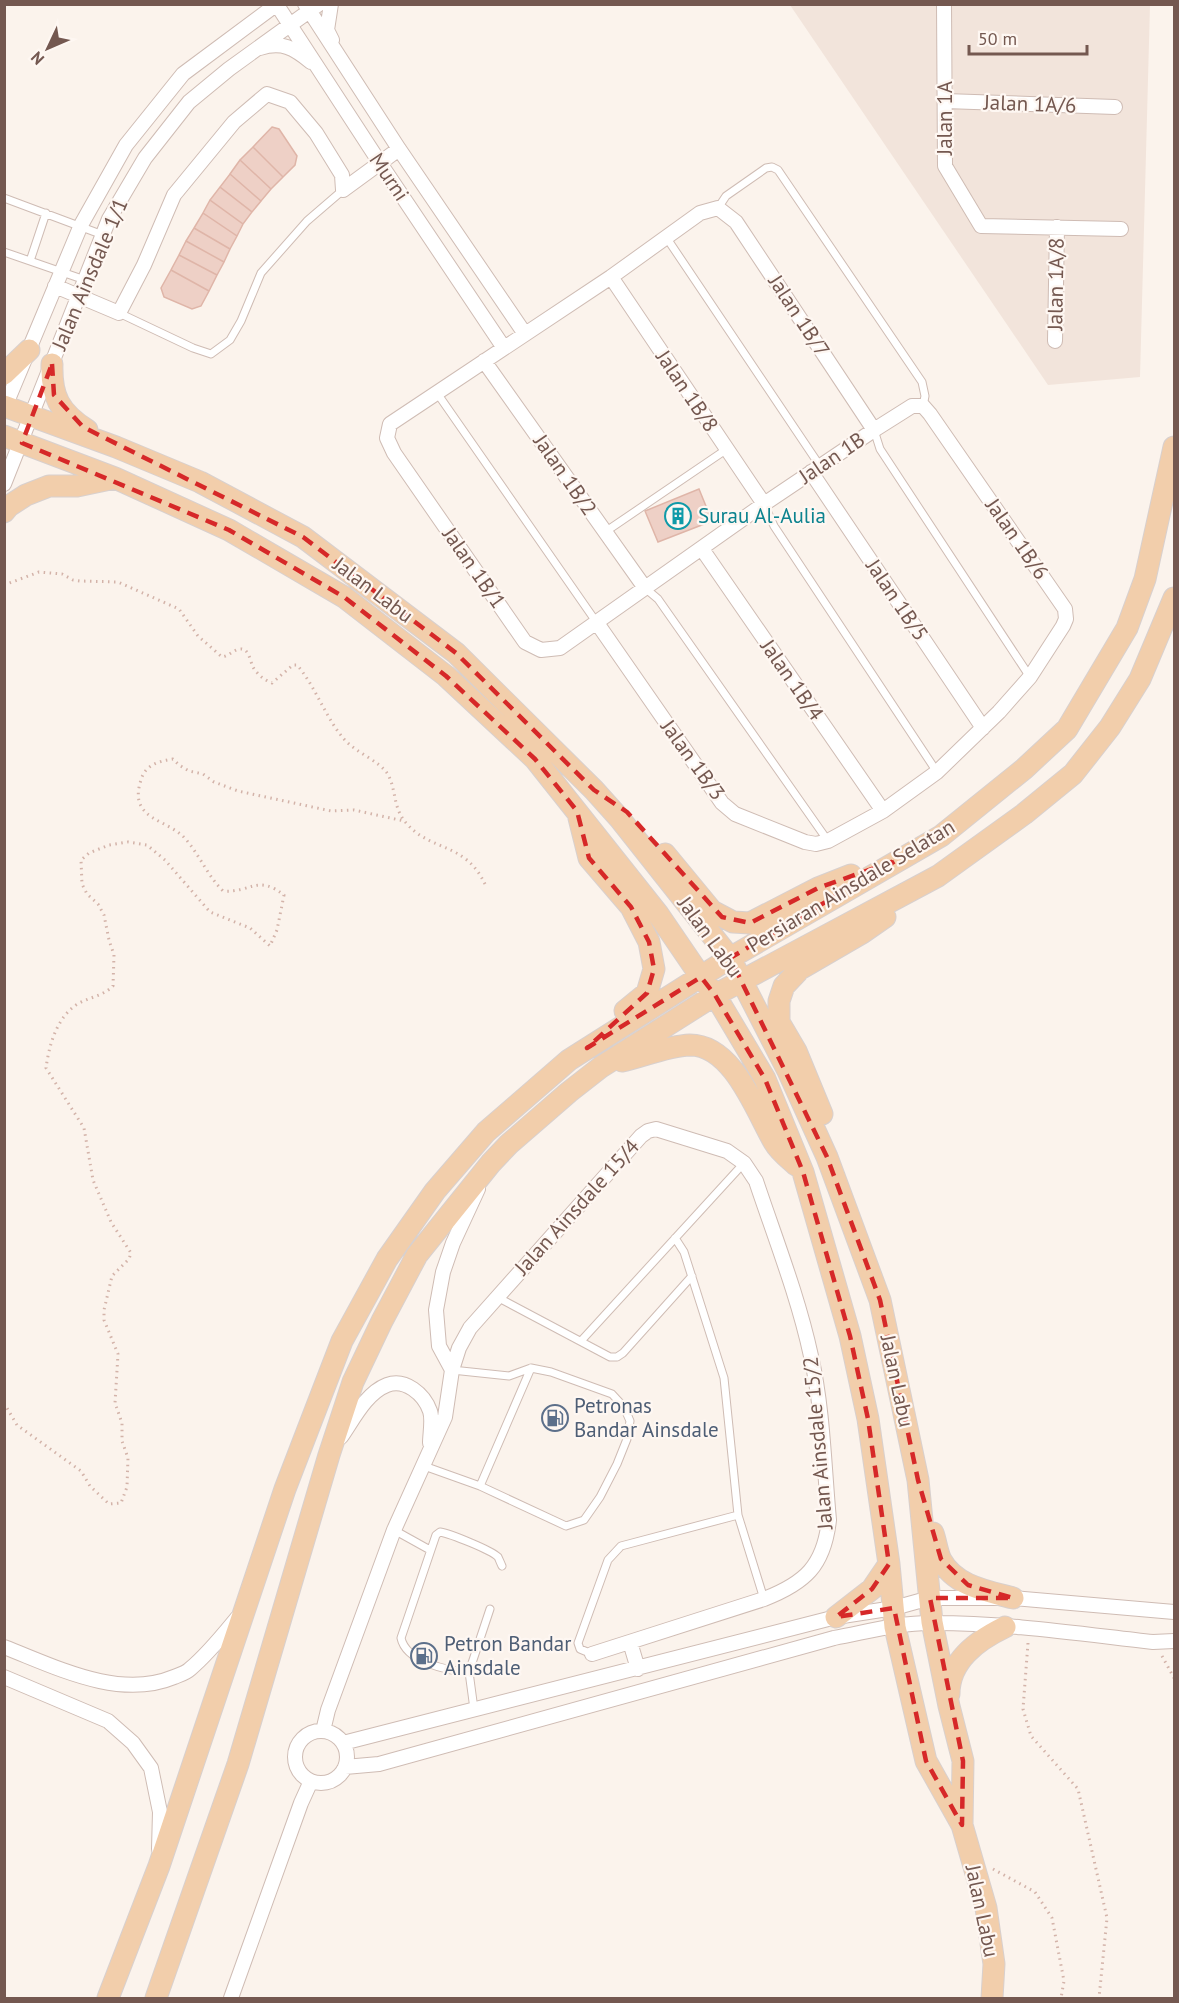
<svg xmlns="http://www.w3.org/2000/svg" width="1179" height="2003" font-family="'PT Sans',sans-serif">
<rect width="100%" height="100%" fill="#fbf3ec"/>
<path fill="#f2e4db" d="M790,5H1150L1140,377L1048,385Z"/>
<path fill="#eed0c6" stroke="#dfb5a8" stroke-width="1.5" d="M272,127L279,129L297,156L295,165L283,177L253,147Z
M253,147L283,177L271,189L240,160Z
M240,160L271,189L261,201L230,174Z
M230,174L261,201L252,212L220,187Z
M220,187L252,212L243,224L210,200Z
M210,200L243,224L237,236L203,213Z
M203,213L237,236L230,249L194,228Z
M194,228L230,249L224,262L186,241Z
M186,241L224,262L217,275L179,255Z
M179,255L217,275L209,291L171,270Z
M171,270L209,291L201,306L192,309L164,297L161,288Z
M699,489L712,521L658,542L645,511Z"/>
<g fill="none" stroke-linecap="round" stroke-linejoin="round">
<defs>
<path id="lane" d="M4,198L103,235
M718,208L726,196L766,168L772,167L778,170L922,382L925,396L923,406
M666,237L820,466
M4,252L30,261L46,213
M30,261L85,280
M119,313L193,348L211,354L230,340L241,321L261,273L307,221L343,190
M437,393L597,623
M874,430L880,449L1030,677
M764,504L774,526L937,772
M605,532L727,449
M645,588L658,599L828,841
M675,1238L684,1252L724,1378L738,1515L764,1599
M497,1297L610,1357H617L623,1353L692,1276
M581,1341L744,1163
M424,1466L480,1486L566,1526L584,1520L600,1497L617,1464L627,1439L630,1421L624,1407L612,1394L551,1372L531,1368L509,1376L452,1370
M480,1486L531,1368
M394,1530L430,1550
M490,1609L469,1672C448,1671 406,1662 401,1638L436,1535L440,1532C451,1534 491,1550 498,1557C499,1559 501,1564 502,1566
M592,1654L580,1649L578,1643L608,1560L621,1546L738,1515
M469,1672L474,1709"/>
<path id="street" d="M305,4L399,149L525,334
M331,4L327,30L332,40
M944,4L945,166L981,226L1121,229
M277,5L380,163L504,348
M260,48C282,41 294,48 311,62
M945,101L1115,107
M343,190L399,149
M611,277L764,504
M55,286L119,313L144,265L174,195L234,122L267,94L290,102L316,133L342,175L343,190
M1055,341L1057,227
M484,361L645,588
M4,409L81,225L126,145L183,74L277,4
M811,472L983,728
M4,484L109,219L145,158L189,102L229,69L319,4
M702,549L883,811
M597,623L722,803L735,814L805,842L816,844L828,841L883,811L937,772L999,712L1030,677L1063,626L1066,619L1065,609L930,414L923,406H912L874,430L764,504L560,648L541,650L525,642L394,453L387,438L390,424L611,277L700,213L718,208L736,222L874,430
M452,1370L439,1346L436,1310L443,1272L453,1243L478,1189
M341,1437C353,1420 366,1393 387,1385C405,1378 424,1394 430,1411C433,1419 430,1434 430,1443
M630,1642L638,1669
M4,1647C56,1667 119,1700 174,1677C179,1675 186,1673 190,1669C208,1654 223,1635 237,1618
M4,1677L108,1721L133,1743L151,1768L160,1812L159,1849
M323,1731L328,1710L394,1530L445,1417L452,1370L459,1348L470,1328L641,1136L648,1131L656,1129L727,1151L744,1163L756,1181C775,1238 798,1296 811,1356C823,1409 824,1466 829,1520C824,1566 805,1583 764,1599L592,1654
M295 1757a26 26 0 1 1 52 0a26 26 0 1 1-52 0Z
M343,1743L836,1617L894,1608L930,1598H1013L1174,1612
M345,1767L379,1764L834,1638C867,1632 901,1622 934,1623C1007,1623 1081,1634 1153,1642L1174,1641
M231,1998L301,1803L311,1781"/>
<path id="primary" d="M52,364C51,396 59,412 87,430
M4,374L29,350
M4,406L116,447L200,482L303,537L456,653L594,790L620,819L730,958L788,1071L827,1157L880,1300L918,1480L932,1622L949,1706L963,1761L962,1825
M4,436L115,478L229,530L344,597L446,676L535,759L658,914L701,977L715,995L765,1079L803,1172L850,1336L868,1419L889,1564L895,1627L926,1761L962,1825L986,1908L994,1964L992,1998
M4,512L9,506L26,495L49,486H77L115,478
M579,818L589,858L631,907L649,942L654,969L647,993L625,1011
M665,854L712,911L733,922L750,923L818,888L851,875
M622,1061C644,1056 667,1046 690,1045C733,1045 756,1111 774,1142C779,1151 788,1158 796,1165
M822,1114L796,1051L779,1022V1001L784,986L800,969L862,933L885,917
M933,1533C936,1541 937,1552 941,1560C955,1586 987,1591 1013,1598
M836,1617L872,1589L889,1564
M949,1694C949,1660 978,1640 1005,1627
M108,1998L159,1866L285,1489L342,1341L387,1259L435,1191L486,1132L569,1060L730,958L941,836L1024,769L1067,729L1127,628L1145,579L1174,447
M156,1998L238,1764L329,1455L353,1382L382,1321L417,1255L491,1163L509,1144L569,1092L601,1067L715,995L938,876L1024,814L1073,774L1110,727L1140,679L1174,598"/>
</defs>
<use href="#lane" stroke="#cfbcb4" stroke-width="9"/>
<use href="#street" stroke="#cfbcb4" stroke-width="16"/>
<use href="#primary" stroke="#d8d0ce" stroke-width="23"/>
<path stroke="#d3b3a9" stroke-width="3" stroke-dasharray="1.5 4.5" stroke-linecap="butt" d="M4,585L39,572L62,574L73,580L80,581L118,582L179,609L198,636L222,657C229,656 233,650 240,649C249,648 250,661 253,667C257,674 264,680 272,683L293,665H297C316,687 325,717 344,739C355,752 379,761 387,773C397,789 392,808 407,824C432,852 465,842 485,884
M4,1403L17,1425L81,1471L90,1486L109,1504L121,1503L127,1487L128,1458L122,1441V1423L115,1403L118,1354L104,1320V1310L112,1276L129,1259L131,1253L111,1222L93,1180L84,1128L46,1068C49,1046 56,1019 76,1005C88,997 102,997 113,986L114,955L109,940L104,915L98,904L87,894L82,884L81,860L89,853L109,845L128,842L147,845L165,860L210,912L250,928L270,946L277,930L284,895C257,874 251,893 223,891C208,876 201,858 188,842C171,818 127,822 141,780C145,765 159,761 173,759L179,765L189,771L203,774L214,782L238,791L331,811L354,810L404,821
M1028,1643L1023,1709L1031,1736L1078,1789L1107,1918L1099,1998
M1162,1656L1174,1678
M993,1869L1035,1892L1052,1918L1064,1981L1061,1998"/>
<use href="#lane" stroke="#fff" stroke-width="7"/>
<use href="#street" stroke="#fff" stroke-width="14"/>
<use href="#primary" stroke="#f2ceab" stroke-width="21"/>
</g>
<path fill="none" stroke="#d62828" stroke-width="4.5" stroke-dasharray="12 8" stroke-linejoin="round" d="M52,364L54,395L83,427L303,537L456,653L594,790L627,812L722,917L750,923L818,888L897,860L730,958L827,1157L880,1300L918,1480L941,1559L968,1585L1013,1598H930L963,1761L962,1825L926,1761L894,1608L836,1617L872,1589L889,1564L868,1419L850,1336L803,1172L765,1079L715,995L701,977L587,1048L647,993L654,969L649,942L631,907L589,858L577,811L535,759L446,676L344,597L229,530L22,443Z"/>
<defs>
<symbol id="building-ring" viewBox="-11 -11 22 22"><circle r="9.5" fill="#fef7f2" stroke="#0f9aa8" stroke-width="1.5"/><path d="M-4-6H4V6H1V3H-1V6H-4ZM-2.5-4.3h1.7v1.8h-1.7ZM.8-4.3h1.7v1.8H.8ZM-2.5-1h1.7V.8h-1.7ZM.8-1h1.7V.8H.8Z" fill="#0f9aa8"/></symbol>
<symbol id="fuel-ring" viewBox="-11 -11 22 22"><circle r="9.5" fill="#fef7f2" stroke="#5c6f8a" stroke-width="1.5"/><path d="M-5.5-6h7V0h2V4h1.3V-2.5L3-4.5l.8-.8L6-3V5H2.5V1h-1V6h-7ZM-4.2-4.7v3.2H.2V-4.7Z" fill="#5c6f8a"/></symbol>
</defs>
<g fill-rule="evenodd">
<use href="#building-ring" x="663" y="501" width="30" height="30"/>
<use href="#fuel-ring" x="540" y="1403" width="30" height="30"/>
<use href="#fuel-ring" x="409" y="1641" width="30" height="30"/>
</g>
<g text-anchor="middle" stroke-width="4.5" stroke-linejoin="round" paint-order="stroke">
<g font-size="21" fill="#745850" stroke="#fef7f2">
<text transform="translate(1030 104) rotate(2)" y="7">Jalan 1A/6</text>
<text transform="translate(945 118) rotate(-90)" y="7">Jalan 1A</text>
<text transform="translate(389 177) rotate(56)" y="7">Murni</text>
<text transform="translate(90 274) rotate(-67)" y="7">Jalan Ainsdale 1/1</text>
<text transform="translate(1056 284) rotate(-89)" y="7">Jalan 1A/8</text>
<text transform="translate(799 316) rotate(57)" y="7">Jalan 1B/7</text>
<text transform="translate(687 391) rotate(56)" y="7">Jalan 1B/8</text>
<text transform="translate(832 458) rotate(-34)" y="7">Jalan 1B</text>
<text transform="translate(565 475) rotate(55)" y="7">Jalan 1B/2</text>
<text transform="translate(1017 539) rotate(55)" y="7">Jalan 1B/6</text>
<text transform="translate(474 568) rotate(55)" y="7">Jalan 1B/1</text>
<text transform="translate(373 590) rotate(37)" y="7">Jalan Labu</text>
<text transform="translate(897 600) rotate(56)" y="7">Jalan 1B/5</text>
<text transform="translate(792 680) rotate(55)" y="7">Jalan 1B/4</text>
<text transform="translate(693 760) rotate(54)" y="7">Jalan 1B/3</text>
<text transform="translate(851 886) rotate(-31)" y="7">Persiaran Ainsdale Selatan</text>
<text transform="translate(710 937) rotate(54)" y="7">Jalan Labu</text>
<text transform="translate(577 1207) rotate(-48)" y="7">Jalan Ainsdale 15/4</text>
<text transform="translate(897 1381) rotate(78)" y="7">Jalan Labu</text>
<text transform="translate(818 1443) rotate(-95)" y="7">Jalan Ainsdale 15/2</text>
<text transform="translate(982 1911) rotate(78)" y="7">Jalan Labu</text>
</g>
<g font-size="21" fill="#0d838f" stroke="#fef7f2" text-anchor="start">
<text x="698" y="523">Surau Al-Aulia</text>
</g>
<g font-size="21" fill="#4e5e75" stroke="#fef7f2" text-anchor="start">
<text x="574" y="1413">Petronas<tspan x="574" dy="24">Bandar Ainsdale</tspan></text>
<text x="444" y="1651">Petron Bandar<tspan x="444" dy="24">Ainsdale</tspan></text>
</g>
</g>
<rect width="1179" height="2003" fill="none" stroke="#745850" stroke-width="12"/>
<g transform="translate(48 48) rotate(226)" stroke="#fef7f2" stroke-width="4.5" paint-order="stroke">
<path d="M0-4.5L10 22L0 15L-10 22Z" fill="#745850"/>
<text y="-9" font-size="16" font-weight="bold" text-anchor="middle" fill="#745850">N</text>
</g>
<path d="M969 45v9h118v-9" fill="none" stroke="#745850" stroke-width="3"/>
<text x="978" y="45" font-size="18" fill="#745850" stroke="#fef7f2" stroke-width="4.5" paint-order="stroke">50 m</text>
</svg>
